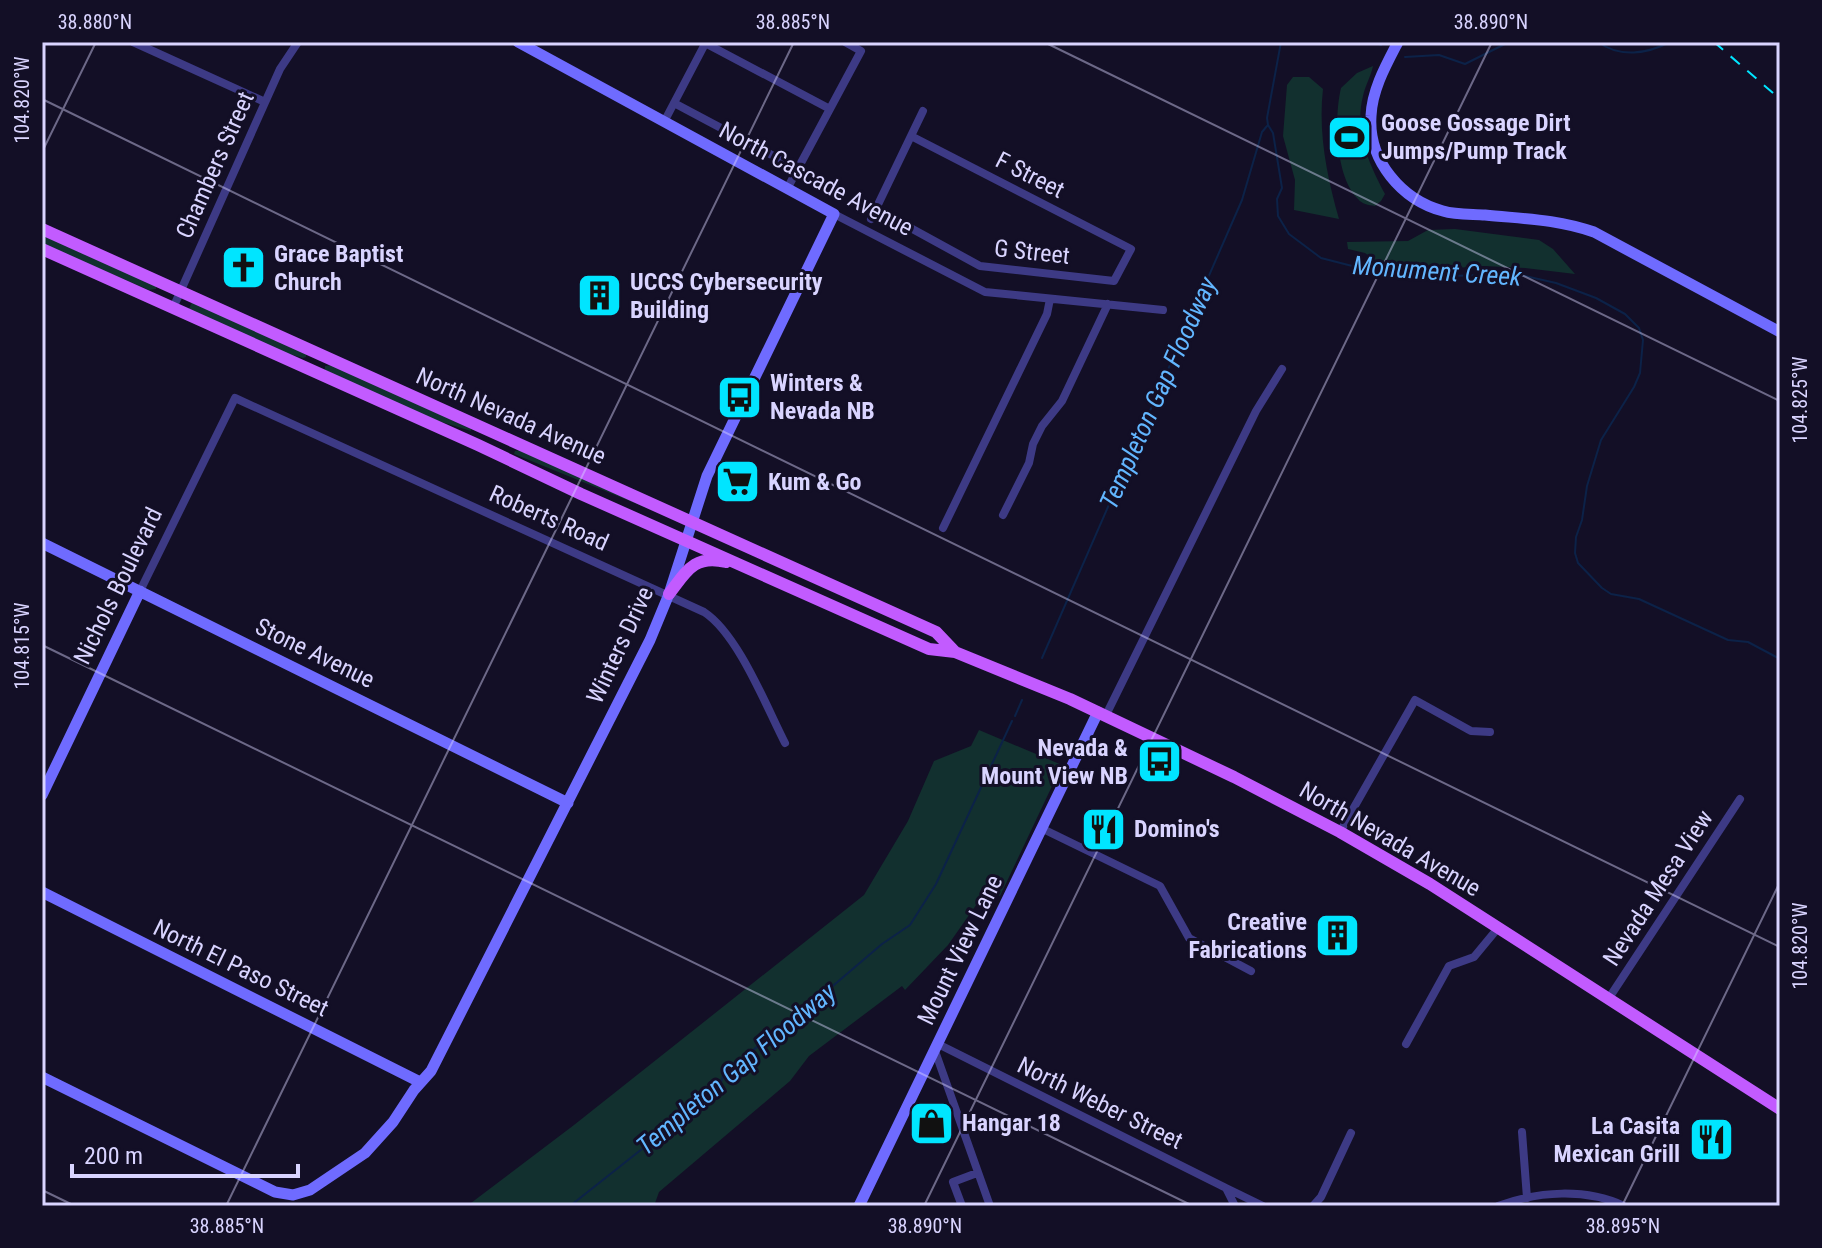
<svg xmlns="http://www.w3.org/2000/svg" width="1822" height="1248" font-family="'Roboto Condensed',sans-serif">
<rect width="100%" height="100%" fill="#130f26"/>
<path fill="#12302f" d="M1373,66C1371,76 1365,86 1363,96C1354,132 1369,163 1385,194L1381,201L1375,206C1368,205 1362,204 1358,199C1335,177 1334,117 1341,88L1357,73Z
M1293,77H1309L1323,89C1318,133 1327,177 1339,219L1294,210L1295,180L1283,136L1287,85Z
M1455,229L1539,240L1553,249L1575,274L1525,268L1484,266L1455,268L1378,263L1365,253L1348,249L1347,242L1408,241L1428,230Z
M42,234L156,286V289L149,290L42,244Z
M192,302L306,353V357L303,358L272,349L189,309Z
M333,365L471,429V431L425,417L325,370V366Z
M523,450L647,508L514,454L515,451Z
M979,730L1062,765L1000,896L986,891L948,945L905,990L902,986L809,1056L790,1081L659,1192L654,1206H467L574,1125L864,895L908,821L934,761L971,746Z"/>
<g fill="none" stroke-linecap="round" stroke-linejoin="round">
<path stroke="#0c2248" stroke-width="2" d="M1281,42L1267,118L1268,125L1273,133L1282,188L1277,199L1278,216L1289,234L1321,258L1364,269L1450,276L1516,274L1556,283L1596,298L1625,314L1639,328L1643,340L1640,373L1634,387L1601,440L1587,486L1582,520L1576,537L1575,553L1578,563L1602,588L1611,594L1639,599L1728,640L1748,642L1780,659
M1374,42L1381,45
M1598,42C1620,58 1647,54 1670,42
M1405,57L1439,55L1465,64L1509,42
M1042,658L1242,200L1262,132L1267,126
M1015,716L1022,700
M570,1206L719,1088L724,1073L814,1002L882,944L910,925L936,884L1012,721"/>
<path stroke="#3d3a85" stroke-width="8" d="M133,42L265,102
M705,43L830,109
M674,103L798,169
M664,122L706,42
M787,189L861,51L845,42
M876,209L980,266L1114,281L1131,249L911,136
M834,214L985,292L1163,310
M871,219L923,111
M173,308L280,69L298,42
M1003,515L1029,463L1033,444L1042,426L1062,401L1108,304
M943,528L1047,314L1050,299
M140,591L235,398L704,612C738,634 766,706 785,743
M1106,715L1256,411L1282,369
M1043,829L1160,886L1189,938L1251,971
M1340,832L1415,700L1471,731L1490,732
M1609,998L1740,799
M938,1044L1226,1188L1235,1206
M1406,1044L1449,966L1474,957L1498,928
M935,1051L990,1206
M1522,1132L1527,1198
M1226,1188L1263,1206
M962,1206L953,1182L977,1173
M1313,1206L1321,1197L1351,1133
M1498,1206C1538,1191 1586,1188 1624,1206"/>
<path stroke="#6f6bff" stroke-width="11" d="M1398,42C1386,65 1372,90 1371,116C1368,161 1402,200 1443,211C1456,215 1472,214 1485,215C1525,219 1556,219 1594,232L1780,332
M42,543L568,803
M42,795L140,591
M42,892L420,1082
M42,1077L275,1192L293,1195L310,1190L365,1153L393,1122L414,1090L431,1071L650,640L669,594L707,476L834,214L518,42
M859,1206L1098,712"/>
<path stroke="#c25bff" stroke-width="12" d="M42,229L936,632L955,652
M42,249L478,445L581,494L929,649L955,652L1070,699L1234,777L1340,832L1430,884L1780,1109
M669,594C686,572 694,554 726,562"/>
<path stroke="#00e5ff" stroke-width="2" stroke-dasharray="12 10" stroke-linecap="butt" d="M1714,42L1780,99"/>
</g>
<path fill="none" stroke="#d9d4ff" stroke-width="2" stroke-opacity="0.45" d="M1044,42L1780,401M42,99L1780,947M42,152L96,42M42,645L1193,1206M42,1190L75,1206M226,1206L794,42M924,1206L1492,42M1622,1206L1780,882"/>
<defs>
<symbol id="stadium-square" viewBox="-11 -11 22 22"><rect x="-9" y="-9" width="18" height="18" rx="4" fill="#00e5ff" stroke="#130f26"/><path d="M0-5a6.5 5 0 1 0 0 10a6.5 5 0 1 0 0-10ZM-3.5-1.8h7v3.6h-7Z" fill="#111"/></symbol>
<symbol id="church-square" viewBox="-11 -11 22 22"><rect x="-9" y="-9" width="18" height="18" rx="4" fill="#00e5ff" stroke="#130f26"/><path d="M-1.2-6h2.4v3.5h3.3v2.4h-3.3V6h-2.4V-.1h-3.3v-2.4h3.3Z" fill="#111"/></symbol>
<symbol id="building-square" viewBox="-11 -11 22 22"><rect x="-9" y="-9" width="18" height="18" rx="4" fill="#00e5ff" stroke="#130f26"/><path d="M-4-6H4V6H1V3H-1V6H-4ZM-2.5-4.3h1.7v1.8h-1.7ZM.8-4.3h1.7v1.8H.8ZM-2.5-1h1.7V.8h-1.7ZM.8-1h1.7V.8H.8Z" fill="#111"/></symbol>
<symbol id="bus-square" viewBox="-11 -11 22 22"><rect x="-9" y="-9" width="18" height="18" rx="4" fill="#00e5ff" stroke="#130f26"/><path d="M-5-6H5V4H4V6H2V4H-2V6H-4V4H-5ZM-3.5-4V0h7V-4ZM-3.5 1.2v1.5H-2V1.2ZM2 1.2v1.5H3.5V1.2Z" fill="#111"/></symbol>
<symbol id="supermarket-square" viewBox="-11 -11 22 22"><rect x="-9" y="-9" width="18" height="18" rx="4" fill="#00e5ff" stroke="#130f26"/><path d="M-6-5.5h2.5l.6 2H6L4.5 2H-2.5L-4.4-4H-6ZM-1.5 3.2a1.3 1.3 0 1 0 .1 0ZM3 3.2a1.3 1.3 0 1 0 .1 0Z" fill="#111"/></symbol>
<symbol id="restaurant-square" viewBox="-11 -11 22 22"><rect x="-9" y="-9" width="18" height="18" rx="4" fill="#00e5ff" stroke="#130f26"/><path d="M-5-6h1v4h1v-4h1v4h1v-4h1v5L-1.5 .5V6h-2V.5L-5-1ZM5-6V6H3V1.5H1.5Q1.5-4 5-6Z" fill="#111"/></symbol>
<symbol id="shop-square" viewBox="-11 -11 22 22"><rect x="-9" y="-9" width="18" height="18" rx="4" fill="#00e5ff" stroke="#130f26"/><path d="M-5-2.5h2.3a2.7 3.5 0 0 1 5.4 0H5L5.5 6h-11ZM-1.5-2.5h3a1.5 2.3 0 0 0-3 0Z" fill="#111"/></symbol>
</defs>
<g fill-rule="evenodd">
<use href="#stadium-square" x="1324" y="112" width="51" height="51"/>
<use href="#church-square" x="218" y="242" width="51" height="51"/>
<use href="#building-square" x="574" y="270" width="51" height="51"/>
<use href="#bus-square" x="714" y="372" width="51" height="51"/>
<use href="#supermarket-square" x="712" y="456" width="51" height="51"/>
<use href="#bus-square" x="1134" y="736" width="51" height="51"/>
<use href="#restaurant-square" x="1078" y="804" width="51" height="51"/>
<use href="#building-square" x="1312" y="910" width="51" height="51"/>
<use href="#shop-square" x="906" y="1098" width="51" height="51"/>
<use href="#restaurant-square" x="1686" y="1114" width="51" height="51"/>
</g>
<g text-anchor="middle" stroke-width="6" stroke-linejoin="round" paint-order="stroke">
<g font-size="24" font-weight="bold" fill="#d9d4ff" stroke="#130f26" text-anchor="start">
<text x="1381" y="131">Goose Gossage Dirt<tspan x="1381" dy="28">Jumps/Pump Track</tspan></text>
<text x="274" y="262">Grace Baptist<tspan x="274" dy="28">Church</tspan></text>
<text x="630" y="290">UCCS Cybersecurity<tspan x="630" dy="28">Building</tspan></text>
<text x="770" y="391">Winters &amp;<tspan x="770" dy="28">Nevada NB</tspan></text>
<text x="768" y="490">Kum &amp; Go</text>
<text x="1128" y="756" text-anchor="end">Nevada &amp;<tspan x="1128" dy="28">Mount View NB</tspan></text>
<text x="1134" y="837">Domino's</text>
<text x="1307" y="930" text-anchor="end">Creative<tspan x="1307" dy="28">Fabrications</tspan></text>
<text x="962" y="1131">Hangar 18</text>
<text x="1680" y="1134" text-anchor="end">La Casita<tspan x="1680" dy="28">Mexican Grill</tspan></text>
</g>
<g font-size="24" fill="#d9d4ff" stroke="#130f26">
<text transform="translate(215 165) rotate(-66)" y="8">Chambers Street</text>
<text transform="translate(1030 175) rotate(27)" y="8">F Street</text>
<text transform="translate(816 179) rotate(28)" y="8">North Cascade Avenue</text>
<text transform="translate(1032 252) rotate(6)" y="8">G Street</text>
<text transform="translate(511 416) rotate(24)" y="8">North Nevada Avenue</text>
<text transform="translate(549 518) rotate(24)" y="8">Roberts Road</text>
<text transform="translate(118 586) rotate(-64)" y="8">Nichols Boulevard</text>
<text transform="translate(620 645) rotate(-65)" y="8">Winters Drive</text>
<text transform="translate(315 653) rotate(26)" y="8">Stone Avenue</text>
<text transform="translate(1390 839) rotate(30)" y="8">North Nevada Avenue</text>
<text transform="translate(1658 888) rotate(-57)" y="8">Nevada Mesa View</text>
<text transform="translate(960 950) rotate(-64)" y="8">Mount View Lane</text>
<text transform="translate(241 968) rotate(26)" y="8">North El Paso Street</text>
<text transform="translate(1100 1103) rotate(26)" y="8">North Weber Street</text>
</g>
<g font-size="26" font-style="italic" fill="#62b6ff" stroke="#130f26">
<text transform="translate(1437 271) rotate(4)" y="9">Monument Creek</text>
<text transform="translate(1158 393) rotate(-66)" y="9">Templeton Gap Floodway</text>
<text transform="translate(736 1069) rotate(-40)" y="9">Templeton Gap Floodway</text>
</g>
</g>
<rect width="1822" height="1248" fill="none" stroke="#130f26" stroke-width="88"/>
<path d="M72 1164v12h226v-12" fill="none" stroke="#d9d4ff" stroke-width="4"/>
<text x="84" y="1164" font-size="24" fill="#d9d4ff" stroke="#130f26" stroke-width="6" paint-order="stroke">200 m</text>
<rect x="44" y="44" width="1734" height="1160" fill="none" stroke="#d9d4ff" stroke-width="3"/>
<g font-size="20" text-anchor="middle" fill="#d9d4ff">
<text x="95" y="29">38.880°N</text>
<text x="793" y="29">38.885°N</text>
<text x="1491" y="29">38.890°N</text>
<text transform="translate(22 100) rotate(-90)" y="7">104.820°W</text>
<text transform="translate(1800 400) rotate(-90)" y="7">104.825°W</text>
<text transform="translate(22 646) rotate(-90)" y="7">104.815°W</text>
<text transform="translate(1800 946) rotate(-90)" y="7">104.820°W</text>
<text x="227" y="1233">38.885°N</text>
<text x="925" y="1233">38.890°N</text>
<text x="1623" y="1233">38.895°N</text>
</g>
</svg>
